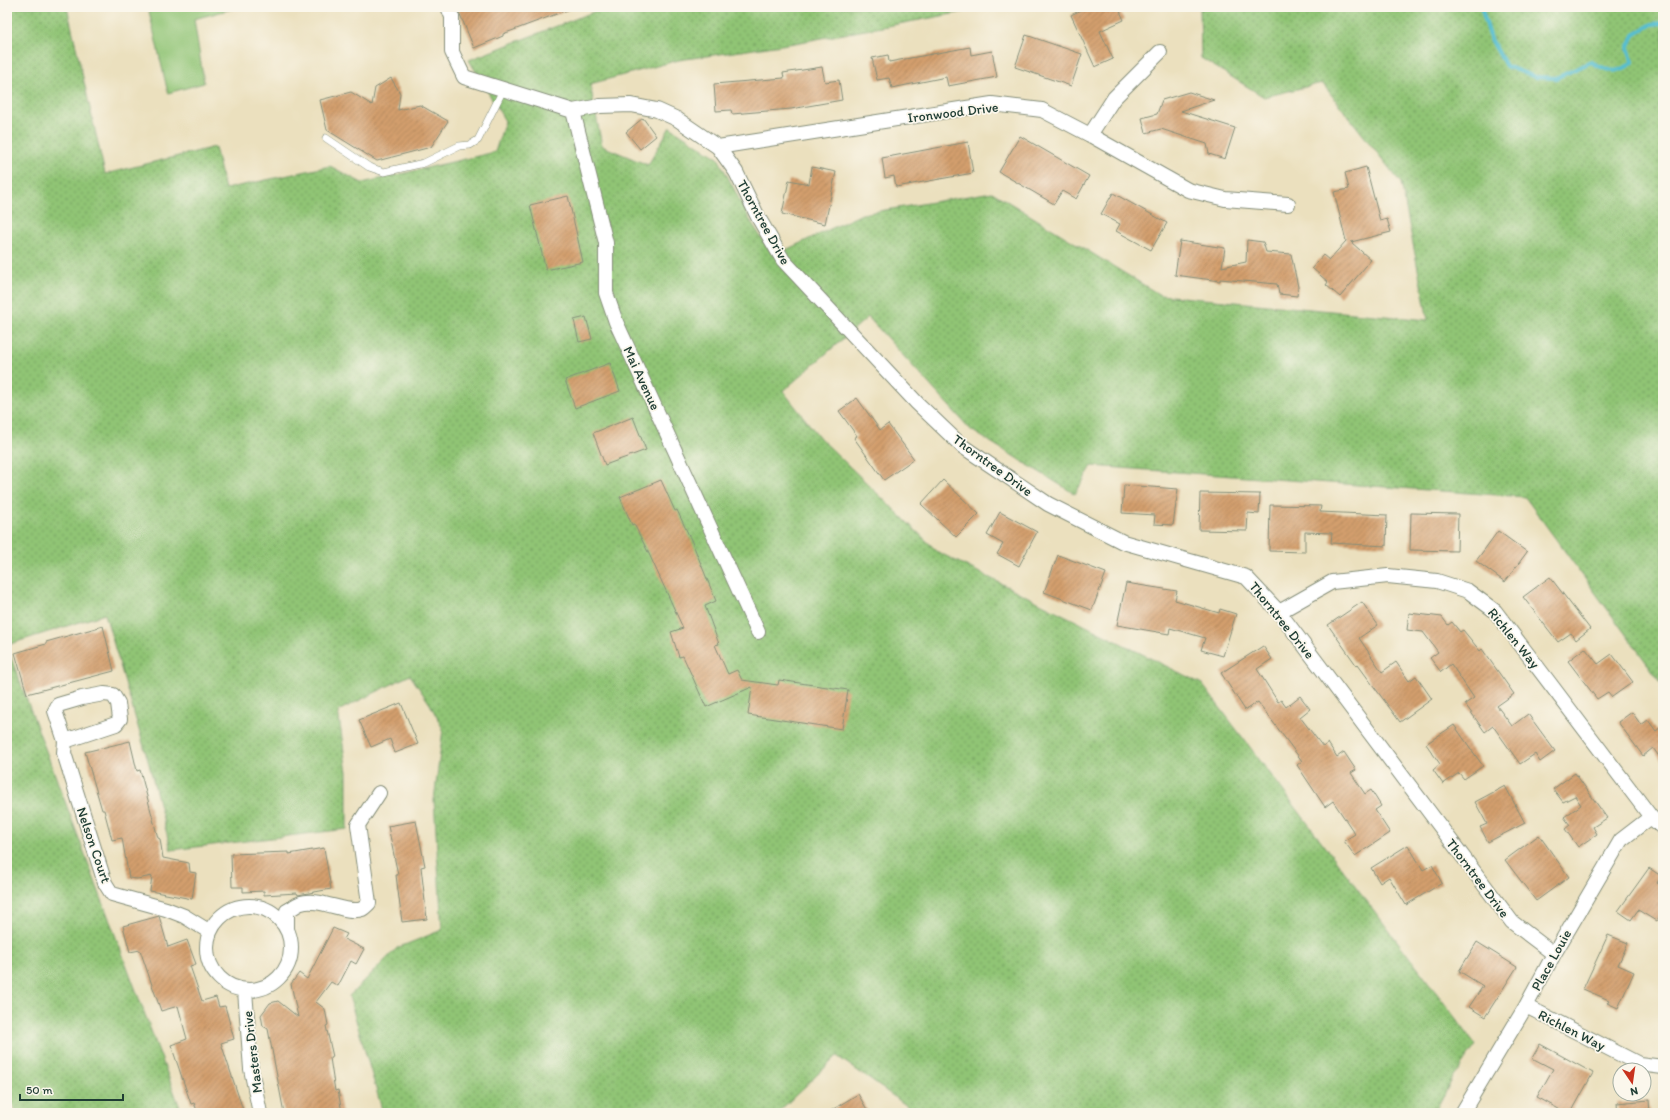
<svg xmlns="http://www.w3.org/2000/svg" width="1670" height="1120" font-family="Itim,sans-serif">
<defs>
<pattern id="grass-dots" width="8" height="8" patternUnits="userSpaceOnUse"><rect width="8" height="8" fill="#90c475"/><path d="M2 2h.1M6 6h.1" fill="none" stroke="#75a061" stroke-width="1.8" stroke-linecap="round"/></pattern>
<pattern id="building-hatch" width="6" height="6" patternUnits="userSpaceOnUse"><rect width="6" height="6" fill="#d39f6d"/><path d="M-1 1l2-2M0 6l6-6M5 7l2-2" fill="none" stroke="#ab835a"/></pattern>
</defs>
<rect width="100%" height="100%" fill="#fbf7ec"/>
<filter id="ink" filterUnits="userSpaceOnUse"><feTurbulence type="fractalNoise" baseFrequency=".025" numOctaves="2"/><feDisplacementMap in="SourceGraphic" scale="8" xChannelSelector="R" yChannelSelector="G"/><feConvolveMatrix kernelMatrix="1 2 1 2 8 2 1 2 1" color-interpolation-filters="sRGB"/></filter>
<filter id="wash" filterUnits="userSpaceOnUse"><feTurbulence type="fractalNoise" baseFrequency=".012" numOctaves="4" result="noise"/><feDisplacementMap in="SourceGraphic" scale="16" xChannelSelector="R" yChannelSelector="G"/><feGaussianBlur stdDeviation="0.9" result="paint"/><feColorMatrix in="noise" values="0 0 0 0 0 0 0 0 0 0 0 0 0 0 0 0 0 1.4 0 .05"/><feComposite in="paint" operator="in"/></filter>
<g filter="url(#wash)">
<rect width="100%" height="100%" fill="#ebe0be"/>
<path fill="url(#grass-dots)" stroke="#588054" d="M7,7H67L105,174L215,147L225,189L330,166L362,183L495,152L505,121L469,60L606,7H990L795,43L679,60L590,84L602,146L648,165L670,127L718,158L750,220L773,256L862,214L992,192L1160,295L1428,320L1401,183L1322,83L1264,97L1201,58L1200,7H1663V685L1525,497L1092,466L1075,494L971,430L868,317L783,391L820,438L938,552L1202,684L1476,1045L1454,1076L1434,1113H917L837,1056L777,1113H383L349,996L397,948L442,930L434,800L443,729L430,704L410,675L338,711L347,772V829L171,850L149,764L105,614L7,645Z
M7,647L182,1113H18L7,1098Z"/>
<path fill="#90c475" stroke="#588054" d="M148,7H239L194,19L204,83L168,93Z"/>
<g fill="none" stroke-linecap="round" stroke-linejoin="round">
<path stroke="#55bed2" stroke-width="4" d="M1481,7L1491,39L1506,66L1535,77L1556,78L1591,62C1609,71 1616,76 1633,62L1628,48L1634,35L1652,24L1663,23"/>
</g>
<g id="blocks">
<path fill="url(#building-hatch)" d="M457,7H569L570,9L503,34V36L474,48Z
M1087,7H1118L1124,20L1100,31L1113,59L1095,67L1071,15Z
M1026,35L1082,54L1071,86L1015,67Z
M970,47L971,55L992,51L997,77L948,86L946,77L892,88L889,78L877,80L872,58L888,55L889,62Z
M822,67L825,82L839,80L842,100L791,109L732,114L731,110L716,111L714,84L784,78L783,73Z
M391,78L400,93L398,110L420,105L448,121L431,147L377,161L327,130L320,100L351,92L372,105L375,88Z
M1189,92L1214,100L1181,111L1235,128L1225,159L1209,154L1207,144L1161,129L1146,133L1142,118L1157,114L1162,100Z
M643,118L656,136L640,149L626,132Z
M1020,136L1089,176L1076,199L1062,191L1054,204L999,172Z
M968,142L973,173L896,187L894,176L885,178L882,158Z
M812,167L836,172L825,224L782,214L789,180L809,184Z
M1366,167L1380,221L1387,219L1391,232L1351,242L1371,260L1340,297L1326,285L1328,282L1312,268L1323,255L1329,260L1346,241L1334,192L1349,189L1345,173Z
M1113,193L1167,223L1151,250L1116,231L1120,224L1101,214Z
M568,196L583,262L546,270L530,205Z
M1247,240L1263,242L1266,252L1291,254L1298,287L1297,296L1279,294L1277,284L1220,279V281L1175,275L1180,241L1225,248L1222,267L1246,262Z
M586,317L592,339L579,342L574,320Z
M610,363L620,391L575,408L565,380Z
M857,398L880,430L888,424L914,459L884,480L854,438L857,436L839,411Z
M633,417L646,450L605,465L593,433Z
M661,480L675,511L677,510L692,542L716,601L705,606L719,644L715,645L728,674L737,670L742,680L778,685L779,680L848,690L842,729L748,715L752,687L706,707L683,656L679,657L671,632L683,628L650,556L634,524L632,525L620,497Z
M943,480L979,514L956,537L921,504Z
M1124,485L1178,489L1173,525L1154,524L1155,515L1122,513Z
M1200,493L1260,494L1259,514L1248,513L1247,531L1199,530Z
M1270,505L1321,506L1320,512L1387,515L1386,546L1331,543L1332,533L1305,532V552L1269,551Z
M1000,512L1037,532L1019,566L997,554L1003,544L987,535Z
M1411,513L1458,514L1457,551L1410,550Z
M1498,531L1527,552L1505,582L1476,561Z
M1058,555L1106,573L1092,610L1044,592Z
M1550,577L1590,629L1576,640L1571,633L1558,642L1523,597Z
M1126,583L1177,591L1175,600L1219,613L1220,609L1236,614L1223,656L1201,650L1205,638L1170,628L1169,634L1117,625Z
M1362,602L1378,625L1359,638L1382,672L1396,662L1409,681L1416,676L1432,699L1400,722L1358,665L1357,666L1328,625Z
M1409,613L1442,617L1448,625L1452,622L1460,632L1463,630L1480,651L1482,649L1514,694L1497,706L1512,726L1528,714L1555,751L1540,762L1535,754L1520,764L1493,726L1485,732L1465,704L1474,698L1451,664L1441,672L1430,658L1438,652L1423,632L1407,630Z
M103,626L114,671L27,694L15,653L46,644V642Z
M1263,646L1272,659L1257,669L1278,702L1281,700L1286,707L1300,696L1310,709L1300,717L1323,747L1328,743L1337,757L1344,752L1356,770L1351,773L1365,794L1371,790L1381,806L1375,810L1390,833L1355,856L1344,841L1355,834L1333,801L1325,807L1297,765L1302,761L1258,702L1245,710L1221,673Z
M1585,648L1598,664L1612,654L1633,682L1612,697L1608,692L1597,699L1568,661Z
M401,703L418,744L395,753L390,739L371,747L359,720Z
M1632,712L1641,725L1648,720L1656,731L1663,725V762L1653,748L1643,756L1618,722Z
M1454,725L1483,766L1464,779L1459,773L1443,784L1433,770L1440,764L1426,744Z
M130,741L137,771L140,770L158,838L160,839L163,858L189,863L190,872L196,873L192,899L150,891L152,876L137,879L129,878L122,838L112,840L104,810H102L85,752Z
M1575,773L1607,818L1593,827L1597,834L1578,847L1565,829L1570,825L1564,817L1581,805L1575,796L1563,802L1553,789Z
M1505,786L1525,823L1488,842L1480,827L1487,824L1475,802Z
M416,821L425,866L421,867L427,919L402,922L396,875H398L388,826Z
M1539,835L1569,877L1536,901L1505,860Z
M1408,845L1423,870L1432,865L1442,883L1406,905L1389,877L1380,883L1371,868Z
M324,848L331,889L298,895L297,893L264,895V891L243,892V887H232L231,854L289,852V854Z
M1649,868L1661,876L1657,883L1663,887V912L1656,921L1638,910L1631,920L1618,911Z
M159,916L168,947L187,940L196,964L190,966L202,1001L216,997L219,1007L225,1006L234,1039L221,1043L244,1113H198L194,1103L191,1104L171,1045L187,1039L178,1006L161,1011L140,950L130,952L123,926Z
M333,928L347,934L344,939L364,949L356,964L351,961L338,986L331,982L316,1002L325,1009L328,1025L326,1026L333,1057L330,1058L335,1091L338,1090L342,1113H284L268,1029L263,1026L261,1015L270,1003L278,1001L298,1017L291,984L299,973L307,979Z
M1608,935L1628,943L1618,965L1634,972L1618,1008L1607,1003L1609,1000L1583,989Z
M1477,942L1517,967L1485,1017L1469,1007L1483,986L1459,971Z
M1540,1044L1593,1073L1571,1113H1566L1537,1097L1553,1069L1532,1058Z
M858,1094L869,1113H827Z
M1649,1100L1650,1113H1618L1617,1103Z"/>
</g>
</g>
<g filter="url(#ink)">
<use href="#blocks" fill-opacity="0" stroke="#858e79" stroke-width="1"/>
<g fill="none" stroke-linecap="round" stroke-linejoin="round">
<defs>
<path id="service" d="M326,138L369,167L384,172L424,163L459,146L470,145L478,140L503,90"/>
<path id="minor" d="M448,7L452,17V52L464,77L573,111L600,106L631,105L657,110L677,119L718,147L736,172L758,217L783,260L917,403L962,446L1048,504L1123,542L1246,577L1279,612L1512,922L1554,954
M573,111L606,243V293L616,322L758,632
M1090,135L1114,98L1160,52
M718,147L992,104L1042,110L1090,135L1188,190L1225,199L1288,204
M1279,612L1332,582L1388,576L1437,581L1468,591L1495,611L1651,817L1663,828
M104,694L113,695L118,703L120,719L116,724L65,741L55,711L58,705L82,698Z
M65,741L64,753L105,883L112,894L166,909L184,916L210,932
M207 948a42 42 0 1 1 84 0a42 42 0 1 1-84 0Z
M287,928V911C291,909 296,905 301,903C320,897 347,915 362,909C364,908 367,905 369,903L358,825L379,793
M245,991L251,1069L260,1113
M1526,1006L1639,1064L1663,1067
M1462,1113L1526,1006L1554,954L1621,840L1651,817"/>
</defs>
<use href="#service" stroke="#858e79" stroke-width="8"/>
<use href="#minor" stroke="#858e79" stroke-width="16"/>
<use href="#service" stroke="#fff" stroke-width="7"/>
<use href="#minor" stroke="#fff" stroke-width="14"/>
</g>
</g>
<g text-anchor="middle" stroke-width="3.5" stroke-linejoin="round" paint-order="stroke">
<g font-size="14" fill="#1f3d34" stroke="#fbf7ec">
<text transform="translate(953 112) rotate(-7)" y="5">Ironwood Drive</text>
<text transform="translate(764 222) rotate(61)" y="5">Thorntree Drive</text>
<text transform="translate(642 378) rotate(65)" y="5">Mai Avenue</text>
<text transform="translate(993 465) rotate(36)" y="5">Thorntree Drive</text>
<text transform="translate(1282 620) rotate(51)" y="5">Thorntree Drive</text>
<text transform="translate(1514 638) rotate(51)" y="5">Richlen Way</text>
<text transform="translate(94 845) rotate(71)" y="5">Nelson Court</text>
<text transform="translate(1478 878) rotate(53)" y="5">Thorntree Drive</text>
<text transform="translate(1551 960) rotate(-61)" y="5">Place Louie</text>
<text transform="translate(1572 1030) rotate(27)" y="5">Richlen Way</text>
<text transform="translate(252 1052) rotate(-97)" y="5">Masters Drive</text>
</g>
</g>
<rect width="1670" height="1120" fill="none" stroke="#fbf7ec" stroke-width="24"/>
<g transform="translate(1632 1082) rotate(167)"><circle r="19" fill="#fbf7ec" stroke="#a3ada2"/>
<path d="M0-3L7 15L0 10L-7 15Z" fill="#c8321e"/>
<text y="-6" font-size="11" font-weight="bold" text-anchor="middle" fill="#1f3d34">N</text>
</g>
<path d="M20 1094v6h103v-6" fill="none" stroke="#1f3d34" stroke-width="2"/>
<text x="26" y="1094" font-size="12" fill="#1f3d34" stroke="#fbf7ec" stroke-width="3" paint-order="stroke">50 m</text>
</svg>
